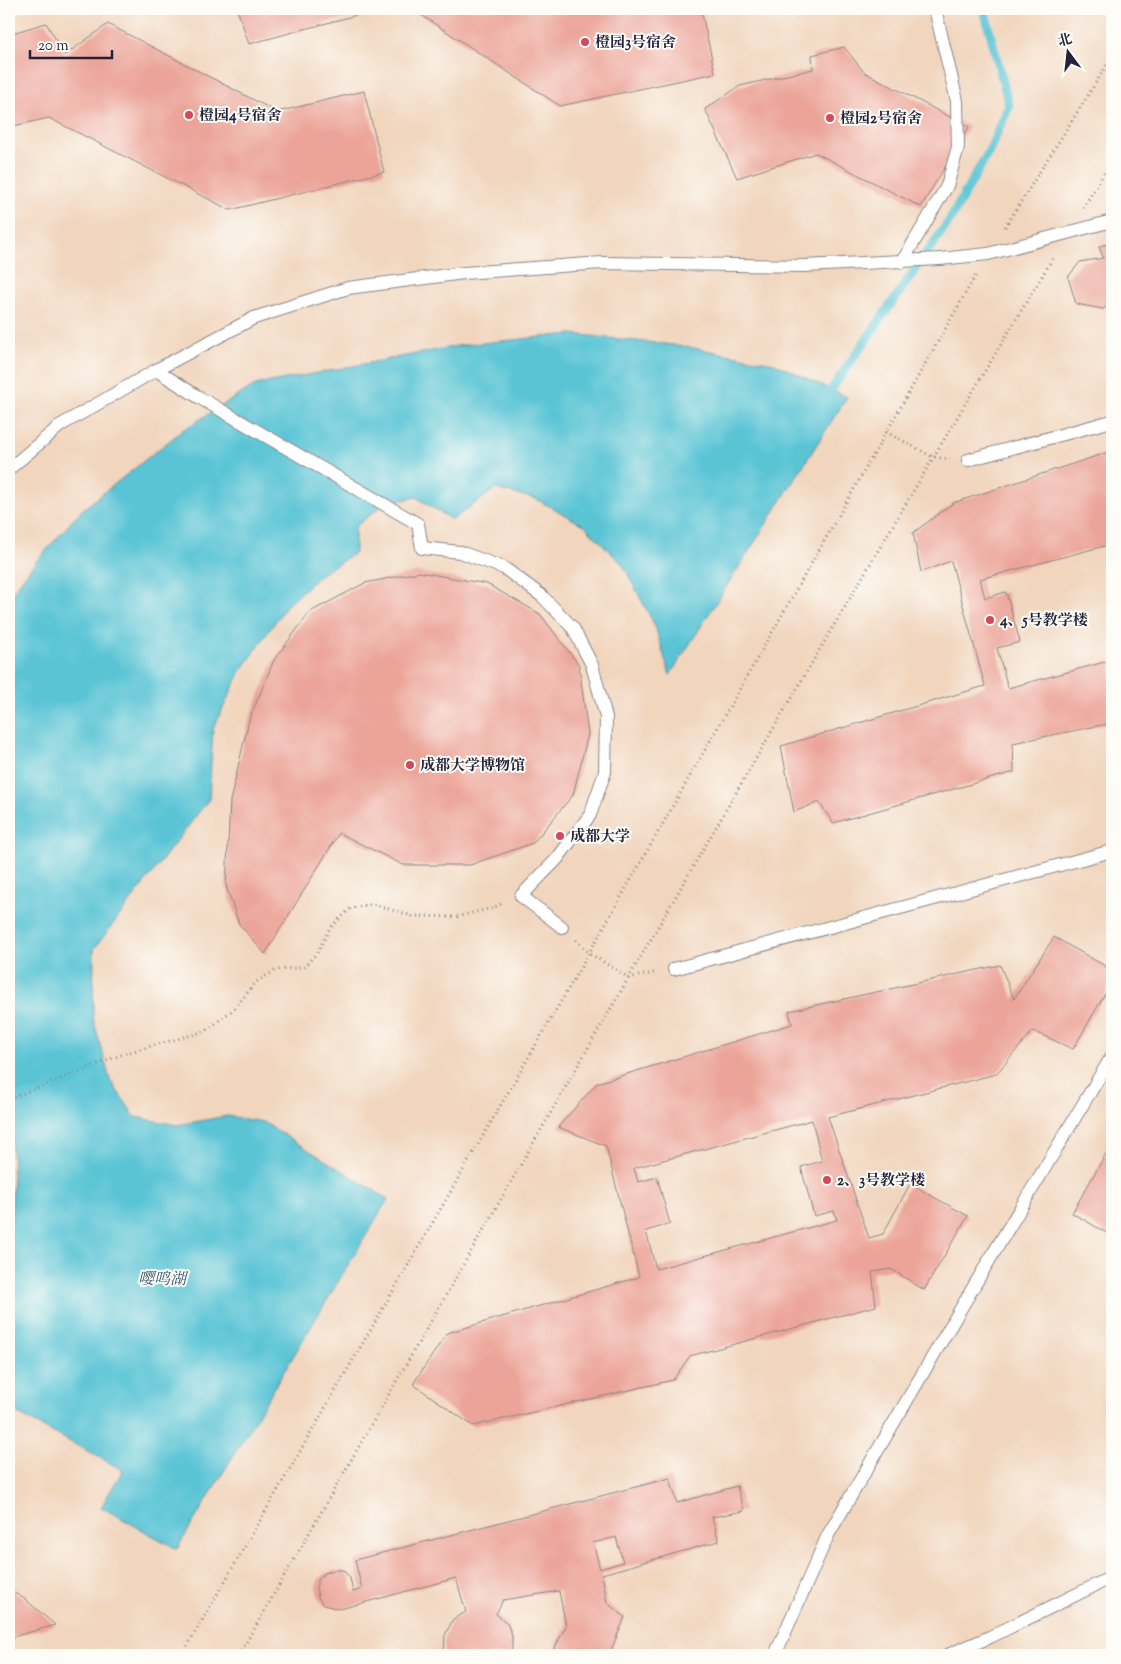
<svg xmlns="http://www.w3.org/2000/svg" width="1121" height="1664" font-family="'Sorts Mill Goudy','Noto Serif SC',serif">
<rect width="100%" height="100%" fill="#fdfcf7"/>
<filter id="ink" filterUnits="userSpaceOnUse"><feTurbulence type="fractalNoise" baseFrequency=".02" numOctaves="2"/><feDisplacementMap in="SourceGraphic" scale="10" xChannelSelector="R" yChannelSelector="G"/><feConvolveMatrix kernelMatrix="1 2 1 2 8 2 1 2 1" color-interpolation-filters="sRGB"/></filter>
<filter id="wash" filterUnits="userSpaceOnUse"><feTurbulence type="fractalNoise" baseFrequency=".0096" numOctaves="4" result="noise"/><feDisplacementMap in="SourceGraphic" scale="20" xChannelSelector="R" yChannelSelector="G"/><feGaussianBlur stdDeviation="1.12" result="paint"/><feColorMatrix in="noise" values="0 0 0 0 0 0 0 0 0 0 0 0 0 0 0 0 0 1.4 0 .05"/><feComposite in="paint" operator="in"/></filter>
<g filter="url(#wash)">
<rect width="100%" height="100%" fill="#f2e8d0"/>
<path fill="#f1d5bd" d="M35,9H1112V1655H9V16Z"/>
<path fill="#5ac4d5" stroke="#3e7388" d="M572,334L683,346L774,363L847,397L670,675L655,626L623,565L585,526L536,499L495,489L452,520L416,497L384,504L355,527V553L321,574L286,606L240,673L213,729L209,799L94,949L93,1018L110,1080L135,1117L177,1125L227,1116L263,1122L388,1199L177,1549L101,1507L123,1470L9,1409V1235L11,1227L13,1175L11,1123L9,1118V597L33,565L82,510L183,430L255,385L462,345Z"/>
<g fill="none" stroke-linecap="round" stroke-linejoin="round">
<path stroke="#5ac4d5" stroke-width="9" d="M831,390L951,218L989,151L1009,106L984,9"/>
</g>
<g id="blocks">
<path fill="#eca499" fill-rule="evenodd" d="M237,9H379L249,44Z
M412,9H615L619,11L627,9H701L715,73L560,106Z
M46,23L65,55L108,24L277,112L364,91L384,172L230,210L49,118L9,127V34Z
M844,47L864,72L969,127L921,207L816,153L737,178L705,109L740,86L813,69L812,55Z
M1112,243V302L1103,309L1076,304L1068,277L1080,262L1103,258L1099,246Z
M1112,451V544L980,579L985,598L1006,592L1020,642L997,648L1008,688L1112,660V723L1013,743L1014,772L833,823L819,802L794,812L781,746L985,686L951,561L921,572L913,533L953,503Z
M419,572L487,584L540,614L579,665L588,734L573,795L533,843L470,865H403L339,833L265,954L239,924L226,886L230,801L249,720L274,660L310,612L365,583Z
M1054,937L1112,970V982L1073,1049L1033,1031L996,1074L828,1117L869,1238L883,1234L910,1184L968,1216L924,1290L891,1269L872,1272L876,1306L690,1356L673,1380L473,1426L413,1384L447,1333L639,1277L606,1146L558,1127L597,1083L792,1024L789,1011L1000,965L1014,999ZM812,1120L822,1161L801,1167L814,1216L834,1211L837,1220L656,1269L646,1231L670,1224L657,1177L638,1182L634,1168Z
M1112,1143V1236L1072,1213Z
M670,1478L677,1503L737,1486L744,1511L712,1517L719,1541L602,1574L607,1603L625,1617L609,1655H551L566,1626L559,1591L503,1600L496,1614L507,1623L512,1636V1648L510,1655H446L444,1652L445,1635L453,1619L466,1612L456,1578L340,1609L323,1605L318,1597L316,1587L318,1580L324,1573L335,1570H343L350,1578L353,1592L362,1589L355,1560ZM616,1537L623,1562L600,1569L593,1543Z
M9,1590L25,1599L55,1625L9,1638Z"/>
</g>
</g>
<g filter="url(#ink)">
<use href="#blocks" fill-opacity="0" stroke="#8a8586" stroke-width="1"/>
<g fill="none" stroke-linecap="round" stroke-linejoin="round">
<defs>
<path id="service" d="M902,262L947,186L958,147L957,101L935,9
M156,370L200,398L418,524L422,548L460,552L504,568L542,596L573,628L592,665L606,717L605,772L590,815L557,859L521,896L562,927
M968,460L1112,421
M9,469L61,425L156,370L254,318L348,288L464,273L602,263L805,266L940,259L988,254L1112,221
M674,969L1112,851
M775,1655L828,1535L984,1269L1112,1056
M948,1655L990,1637L1112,1577"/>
</defs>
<use href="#service" stroke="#8a8586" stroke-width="14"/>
<path stroke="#8a8586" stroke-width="3" stroke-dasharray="1 4" stroke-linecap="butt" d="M1083,208L1112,160
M1005,227L1112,57
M886,432L933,457L950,459
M576,940L589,953L629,978L654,973
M9,1099L126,1053L206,1031L235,1008L256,982L276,970L304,967L317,953L330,928L351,908L373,904L412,916L455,917L492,908L504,903
M182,1655L589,953L976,275
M239,1655C508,1188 774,719 1053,258"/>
<use href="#service" stroke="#fff" stroke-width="12"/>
</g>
</g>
<g fill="#d1495b" stroke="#fdfcf7" stroke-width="2">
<circle cx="585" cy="42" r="5"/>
<circle cx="189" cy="115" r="5"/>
<circle cx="830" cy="118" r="5"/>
<circle cx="990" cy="620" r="5"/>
<circle cx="410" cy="765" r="5"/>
<circle cx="560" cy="836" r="5"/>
<circle cx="827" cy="1180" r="5"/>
</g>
<g text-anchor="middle" stroke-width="4" stroke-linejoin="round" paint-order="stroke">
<g font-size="15" font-weight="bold" fill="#22223b" stroke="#fdfcf7" text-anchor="start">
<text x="595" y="47">橙园3号宿舍</text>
<text x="199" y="120">橙园4号宿舍</text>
<text x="840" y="123">橙园2号宿舍</text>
<text x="1000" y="625">4、5号教学楼</text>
<text x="420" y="770">成都大学博物馆</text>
<text x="570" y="841">成都大学</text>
<text x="837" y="1185">2、3号教学楼</text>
</g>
<g font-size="16" font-style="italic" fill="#365b71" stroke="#fdfcf7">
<text x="162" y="1284">嘤鸣湖</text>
</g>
</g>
<rect width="1121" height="1664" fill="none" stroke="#fdfcf7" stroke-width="30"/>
<g transform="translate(1068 52) rotate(345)" stroke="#fdfcf7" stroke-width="4" paint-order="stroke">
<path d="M0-4L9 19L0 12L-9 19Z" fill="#22223b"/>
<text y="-8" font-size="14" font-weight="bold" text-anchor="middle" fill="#22223b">北</text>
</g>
<path d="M30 50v8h82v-8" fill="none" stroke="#22223b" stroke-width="2.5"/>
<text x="38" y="50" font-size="15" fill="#22223b" stroke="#fdfcf7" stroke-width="4" paint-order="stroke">20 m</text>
</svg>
